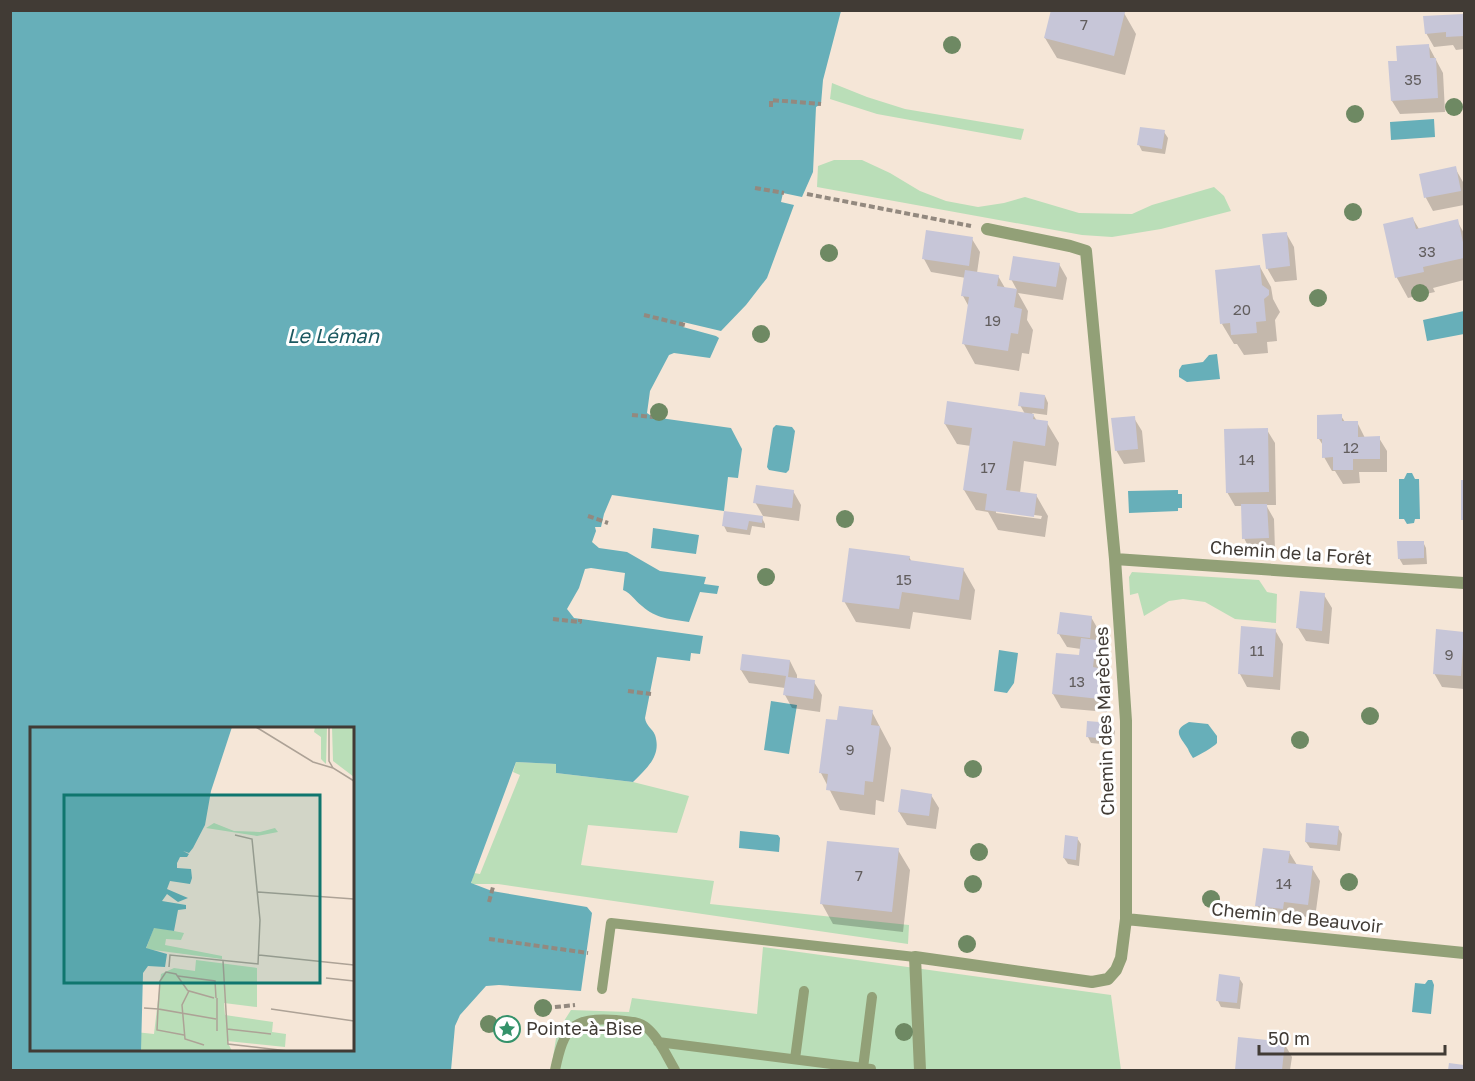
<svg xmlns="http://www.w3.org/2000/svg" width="1475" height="1081" font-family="'Golos Text',sans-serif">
<rect width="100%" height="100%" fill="#f5e6d7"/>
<path fill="#badeb8" d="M832,83L867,97L905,109L1024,129L1021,140L877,114L830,99Z
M834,160H862L890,173L920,191L946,201L978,207L1004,203L1025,197L1079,213L1132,214L1152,205L1214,187L1224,196L1231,211L1161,229L1112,237L1082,235L817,187L818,166Z
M1132,572L1259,580L1267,592L1277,594L1276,623L1235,619L1205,602L1183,599L1169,601L1144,616L1138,593L1130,595L1129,577Z
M516,762L556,764V773L633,782L689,796L677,833L588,825L581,865L714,881L710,904L909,925L908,944L498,884H471L474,873L480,874L520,775L513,772Z
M763,947L1111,995L1121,1070H551L557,1032L571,1010L629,1012L632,998L757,1014Z"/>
<path fill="#67afb9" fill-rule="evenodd" d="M10,11H841L823,80L821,104L816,107L813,172L802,197L783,193L781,202L794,205L767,278L746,305L721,331L683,322V327L716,336L719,338L710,358L674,353L669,355L650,391L647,413L653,417L731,428L742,449L738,478L728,477L724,511L612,495L604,514L601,527H595L596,531L592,542L599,548L627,552L660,571L706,577L704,584L719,586L717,594L700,592L689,622C671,619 656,619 642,606C634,600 632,594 623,590L625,573L591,568L585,569L579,588L567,609L574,618L703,636L700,654L691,653L690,661L657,657L645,718C646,726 652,728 655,735C662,756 646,769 633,782L556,773V764L516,762L471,883L492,891L587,907L592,913L581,991L499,985L486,986L460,1015L455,1026L451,1070H11ZM32,728H352V1050H32Z
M1434,119L1435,137L1391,140L1390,122Z
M1464,311V334L1427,341L1423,320Z
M1217,354L1220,379L1187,382L1179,377V370L1182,365L1203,362L1209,355Z
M776,425L792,427L795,431L789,470L786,473L769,470L767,467L773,428Z
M1407,473H1412L1415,479H1419L1420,519H1415L1414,523L1407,524L1404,519H1399V479H1404Z
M1178,490V494H1182V508H1178V511L1129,513L1128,491Z
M653,528L699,535L696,554L651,548Z
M999,650L1018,653L1014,683L1007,693L994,691Z
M771,701L797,705L789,754L764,750Z
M1189,722L1208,724L1217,736V743C1214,747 1199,755 1193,758C1191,755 1189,752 1188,749C1181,737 1171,731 1189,722Z
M740,831L778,835L780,838L779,852L739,848Z
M1428,980H1432L1434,985L1431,1014L1412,1012L1415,983L1425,984Z"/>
<path fill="#0003" fill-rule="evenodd" d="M1052,10H1113L1124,13L1136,34L1125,75L1057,58L1045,38Z
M1462,15L1464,19V49L1456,50L1453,45L1434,47L1426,33Z
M1428,45L1443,73L1445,112L1400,114L1392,101L1398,62Z
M1164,132L1168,138L1165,154L1142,151L1139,145Z
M1455,168L1463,182L1464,205L1433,211L1426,198L1421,175Z
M1413,219L1419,229L1457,221L1464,233V280L1433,288L1435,292L1408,298L1397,278L1385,225Z
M1286,233L1294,247L1297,280L1275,282L1267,268Z
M972,239L980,252L977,273L998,276L1005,288L1017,290L1011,279L1059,264L1067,278L1063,300L1018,293L1028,311L1027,320L1033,330L1029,354L1022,353L1019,371L975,364L964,344L969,307L963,296L966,278L931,272L924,259Z
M1260,267L1271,287L1273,299L1280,312L1275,320L1277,341L1267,342L1268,353L1244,355L1237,344H1234L1222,324Z
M1045,396L1048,403L1047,415L1032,413L1037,421L1047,423L1059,443L1056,466L1024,461L1020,493L1036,495L1048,516L1045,537L998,530L988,512L976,510L964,490L971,446L957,444L945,424L1025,414L1020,405ZM996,510L1042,516L1041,519L996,513Z
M1341,416L1345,422H1357L1365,438H1379L1387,451V472H1359L1360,483L1343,484L1335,471H1332L1324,457V447L1319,439Z
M1134,418L1142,431L1145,462L1124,464L1116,450Z
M1267,430L1275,443L1276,505H1266L1274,519L1275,551L1251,552L1244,538L1243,506H1235L1227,492Z
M1463,481H1464V523L1463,520Z
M793,491L801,505L799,521L763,516L755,502Z
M762,518L765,524V528L752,526L750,535L727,532L724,526Z
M1423,542L1426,548L1427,564L1403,565L1399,558Z
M909,557L912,562L963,569L975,590L971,620L913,612L910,629L856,622L844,601Z
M1324,595L1332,608L1329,644L1306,641L1298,628Z
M1091,617L1099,631L1098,642H1103L1111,656L1109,673L1103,672L1110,684L1107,712L1061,708L1053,694L1080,657L1081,649L1067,647L1059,634Z
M1275,630L1283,644L1280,690L1247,687L1240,674Z
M1464,633V689L1442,687L1434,673Z
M790,661L797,675V679L814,682L822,695L820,712L792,708L785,695V688L749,683L741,670Z
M872,712L891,748L884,802L876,800L875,815L840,810L821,773Z
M1111,725L1115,731L1113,745L1091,743L1088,737Z
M931,795L939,808L936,829L907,825L899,812Z
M1338,828L1342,834L1340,851L1310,848L1306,842Z
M1077,838L1081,844L1079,866L1068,864L1064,858Z
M898,850L910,870L903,932L833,924L822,904Z
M1289,852L1297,865L1312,868L1320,881L1315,918L1291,915V922L1265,919L1257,905Z
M1239,978L1243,984L1240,1009L1221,1007L1218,1001Z
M1240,1038L1284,1043L1292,1057L1290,1070H1236Z"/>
<path fill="#c7c6d8" d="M1051,10L1125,12L1114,56L1044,38Z
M1463,14L1464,36L1446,37V32L1425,34L1423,16Z
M1429,44L1430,58H1436L1438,98L1391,101L1388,61H1397L1396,46Z
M1140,127L1165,130L1162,149L1137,145Z
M1456,166L1461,191L1424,198L1419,174Z
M1413,217L1416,229L1458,219L1464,247V258L1423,267L1424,272L1395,278L1383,224Z
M926,230L973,237L969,266L922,259Z
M1287,232L1290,266L1266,269L1262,234Z
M1013,256L1060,263L1056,287L1009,280Z
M1260,265L1262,285L1269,290V295L1264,299L1266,321L1256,322L1257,333L1231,335L1230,323L1220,324L1215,270Z
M965,270L999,275L997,286L1017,289L1014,307L1022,309L1018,334L1011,333L1008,351L962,344L969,297L961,296Z
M1020,392L1045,395L1044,409L1018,406Z
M947,401L1034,414L1033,419L1048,421L1045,446L1013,441L1006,490L1037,494L1034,517L985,510L987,494L963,490L972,428L944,424Z
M1342,414V421H1358V437L1380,436V459H1353V470H1333V457L1322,458V439H1317V415Z
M1135,416L1138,449L1115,451L1111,418Z
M1268,428L1269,492L1226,493L1224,429Z
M1461,480H1464V520H1461Z
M756,485L794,490L792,508L753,503Z
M1241,504H1267L1269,538L1242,539Z
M724,511L763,516L762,523L749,521L747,530L722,526Z
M1397,541H1424V558L1398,559Z
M849,548L910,556L909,560L964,568L959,600L902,592L899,609L842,602Z
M1300,591L1325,593L1322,631L1296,628Z
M1060,612L1092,616L1090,638L1057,634Z
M1241,626L1276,629L1273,677L1238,674Z
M1436,629L1464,632L1461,676L1433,674Z
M1081,638L1104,641L1102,660L1094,659L1093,667L1103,669L1100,699L1052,694L1056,653L1079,655Z
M742,654L790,660L788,677L815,680L813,699L783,695L786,676L740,670Z
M839,706L873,710L871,725L880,726L873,782L865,781L864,795L826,790L828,774L819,773L826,719L837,720Z
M1087,721L1112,723L1111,739L1086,737Z
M901,789L932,794L929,816L898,812Z
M1306,823L1339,826L1337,845L1305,842Z
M1065,835L1078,837L1076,860L1063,858Z
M827,841L899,848L892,912L820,904Z
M1263,848L1290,851L1288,863L1313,866L1308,905L1284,902L1283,909L1255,906Z
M1219,974L1240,977L1237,1003L1216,1001Z
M1238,1037L1285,1042L1282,1070H1235Z
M1449,1063L1464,1065V1070H1448Z"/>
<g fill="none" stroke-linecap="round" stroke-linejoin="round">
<path stroke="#93897f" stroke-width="4" stroke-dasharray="6 3" stroke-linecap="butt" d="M771,107V100L821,104
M755,188L784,193
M807,194L971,226
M644,315L685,325
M632,415L653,417
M588,516L608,523
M553,619L580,622V619
M628,691L651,694
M489,902L493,887
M489,939L588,953
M546,1008L575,1005"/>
<path stroke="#92a077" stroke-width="10" d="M602,989L611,923L915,957
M658,1042L871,1069V1070
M795,1059L804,991
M863,1068L872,997
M555,1070C564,1028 571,1017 616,1020C626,1021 639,1021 647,1028C659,1038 667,1057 675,1070"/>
<path stroke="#92a077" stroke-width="12" d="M1115,559L1464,583
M1126,919L1464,953
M920,1070L915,957L1092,982L1108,979L1116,970L1121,958L1126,919V721L1115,559L1086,251L1070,246L987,229"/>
</g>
<g fill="#6e8963">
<circle cx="952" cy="45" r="9"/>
<circle cx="1454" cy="107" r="9"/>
<circle cx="1355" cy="114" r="9"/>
<circle cx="1353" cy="212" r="9"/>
<circle cx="829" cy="253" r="9"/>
<circle cx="1420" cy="293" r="9"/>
<circle cx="1318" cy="298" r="9"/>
<circle cx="761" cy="334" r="9"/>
<circle cx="659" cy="412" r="9"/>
<circle cx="845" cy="519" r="9"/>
<circle cx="766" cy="577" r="9"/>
<circle cx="1370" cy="716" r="9"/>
<circle cx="1300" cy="740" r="9"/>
<circle cx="973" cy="769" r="9"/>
<circle cx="979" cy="852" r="9"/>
<circle cx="1349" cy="882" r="9"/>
<circle cx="973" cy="884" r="9"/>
<circle cx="1211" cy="899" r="9"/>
<circle cx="967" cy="944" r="9"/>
<circle cx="543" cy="1008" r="9"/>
<circle cx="489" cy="1024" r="9"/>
<circle cx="904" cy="1032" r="9"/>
</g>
<defs>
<symbol id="sight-ring" viewBox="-11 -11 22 22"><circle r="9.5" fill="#fff" stroke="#34926a" stroke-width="1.5"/><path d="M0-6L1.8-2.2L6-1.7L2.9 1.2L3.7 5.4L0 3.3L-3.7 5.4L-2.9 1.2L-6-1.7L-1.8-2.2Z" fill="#34926a"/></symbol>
</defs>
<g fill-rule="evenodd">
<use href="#sight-ring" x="492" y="1014" width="30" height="30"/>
</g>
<g text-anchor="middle" stroke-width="6" stroke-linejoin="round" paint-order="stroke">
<g font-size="15" fill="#625e5e">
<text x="1084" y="30">7</text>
<text x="1413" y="85">35</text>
<text x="1427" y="257">33</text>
<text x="1242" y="315">20</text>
<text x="993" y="326">19</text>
<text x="1351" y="453">12</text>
<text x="1247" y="465">14</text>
<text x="988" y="473">17</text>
<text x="904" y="585">15</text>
<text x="1257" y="656">11</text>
<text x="1449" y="660">9</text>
<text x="1077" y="687">13</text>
<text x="850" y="755">9</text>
<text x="859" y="881">7</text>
<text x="1284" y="889">14</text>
</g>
<g font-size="18" fill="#413b35" stroke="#fff">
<text transform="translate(1291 553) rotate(4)" y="6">Chemin de la Forêt</text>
<text transform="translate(1105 721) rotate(-92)" y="6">Chemin des Marèches</text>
<text transform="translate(1297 918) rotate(6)" y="6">Chemin de Beauvoir</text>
</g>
<g font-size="18" fill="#413b35" stroke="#fff" text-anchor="start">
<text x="526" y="1035">Pointe-à-Bise</text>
</g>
<g font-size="20" font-style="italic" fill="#1b5860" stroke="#fff">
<text x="333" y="343">Le Léman</text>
</g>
</g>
<g transform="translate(30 727)">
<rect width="324" height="324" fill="#f5e6d7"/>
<path d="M285,0H297L296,37L291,32V10L284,5ZM302,0H324V50L303,34ZM184,96L204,104L230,105L245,101L248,105L227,109L176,101ZM124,200L154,206L151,213L136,212L135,218L192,229V232L116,222ZM166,233L227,241V280L194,276L195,288L243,295L242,305L256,307L255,320L197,314L202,324H32L87,303L124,307L131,247L144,241L165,244Z" fill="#badeb8"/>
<path d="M0,0H202L181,64L175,98L163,121L159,126L153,124L159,127L157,130H150L147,136V141L161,142L162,151L160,157L140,154L137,162L158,171L148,175L137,167L132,174L156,178V182L148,183L144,204L124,201L116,221L137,227L135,240L118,239L113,246L111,324H0Z" fill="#67afb9"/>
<path fill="none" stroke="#ada296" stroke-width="1.5" d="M226,0L283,35L303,41M299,0V34L303,41L324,54M228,165L324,172M229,228L324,238M193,234L198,317L258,324M139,240L140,228L228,237L230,193L222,112L205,108M148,249L185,254L186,271M296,251L324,254M187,271V304M114,281L128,282L130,254L136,245L146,247L158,264M241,282L324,294M197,302L241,307M154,308L127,303L128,282L186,292M174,318L155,312L152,278L159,264L184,271"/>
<path fill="#0f766e" fill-opacity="0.15" stroke="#0f766e" stroke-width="3" d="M34,68H290V256H34Z"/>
<rect width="324" height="324" fill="none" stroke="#413b35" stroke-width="3"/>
</g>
<rect width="1475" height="1081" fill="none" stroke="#413b35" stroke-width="24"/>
<path d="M1259 1045v9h186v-9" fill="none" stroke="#413b35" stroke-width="3"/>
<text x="1268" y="1045" font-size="18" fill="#413b35" stroke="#ffffff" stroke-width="4.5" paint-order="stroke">50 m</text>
</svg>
